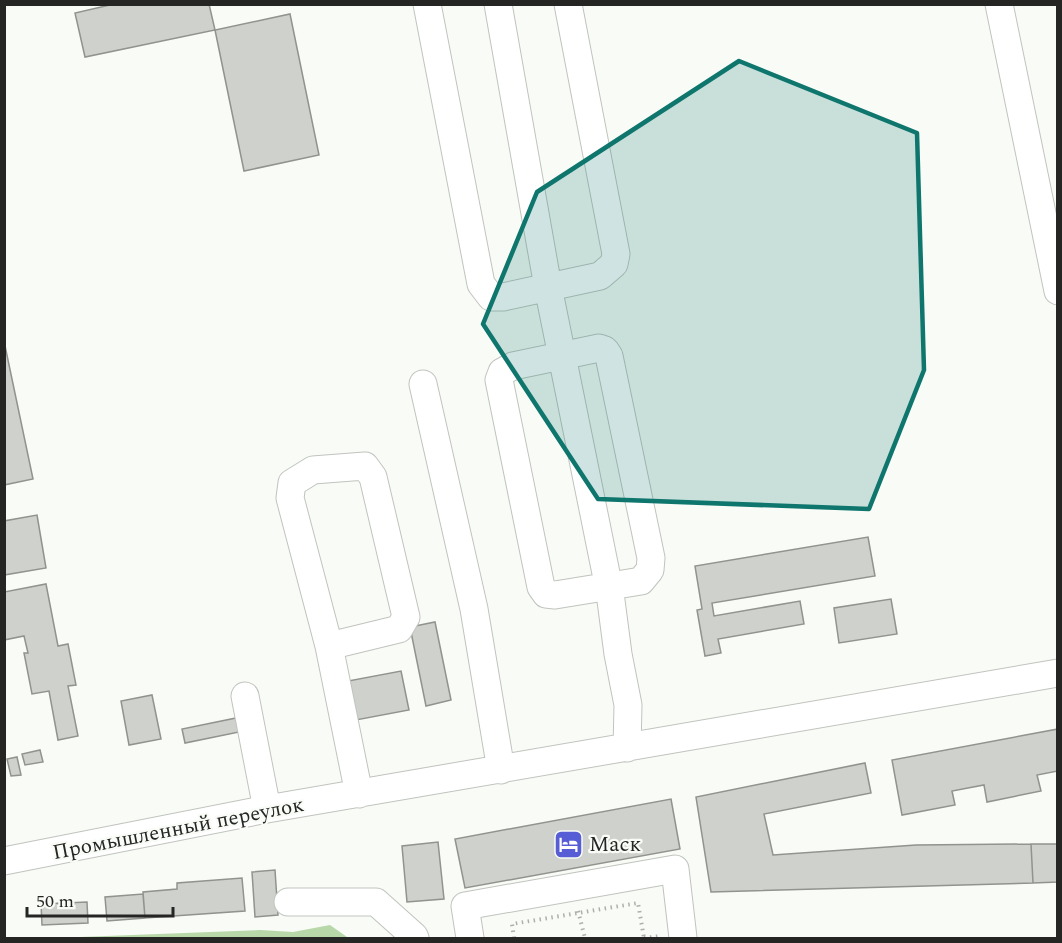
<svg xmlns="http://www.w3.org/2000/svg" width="1062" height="943" font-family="Spectral,serif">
<rect width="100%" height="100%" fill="#f8fbf6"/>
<path fill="#b9d8a9" d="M330,925L347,937L343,938H54L260,930L293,932Z"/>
<path fill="#ced1cc" stroke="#90938e" stroke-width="1.5" d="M114,4H209L215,30L85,57L75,13Z
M290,14L319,155L244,171L215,30Z
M4,341L33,479L4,485Z
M37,515L46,568L4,575V521Z
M868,537L875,576L712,603L714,616L800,601L804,624L718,639L721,653L705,656L697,610L702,609L695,566Z
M46,584L58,646L68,644L76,685L68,686L78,736L58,740L49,691L32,694L24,653H28L24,636L4,640V592Z
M891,599L897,634L839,643L834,608Z
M435,622L451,700L426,706L410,627Z
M401,671L409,710L356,720L348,681Z
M152,695L161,739L129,745L121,701Z
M241,717L244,731L185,743L182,729Z
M1058,729V771L1037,775L1041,791L987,802L984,785L952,791L955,805L902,815L892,760Z
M40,750L43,762L25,765L22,754Z
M17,757L21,775L11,776L7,759Z
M865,763L871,793L764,814L773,855L916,845L1031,844L1033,883L711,892L696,797Z
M671,799L680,849L465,888L455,839Z
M438,842L444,899L407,902L402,846Z
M1031,844H1058V882L1033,883Z
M275,870L278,915L255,917L252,872Z
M242,878L245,911L145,918L143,892L177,889V883Z
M143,894L145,918L107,921L105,897Z
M87,902L88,923L42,925L41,904Z"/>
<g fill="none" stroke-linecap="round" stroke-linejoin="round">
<defs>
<path id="minor" d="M427,4L481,284L491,297H503L600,276L614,264L616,254L568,4
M498,4L548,287L610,593L618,654L628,705L627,748
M999,4L1058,291
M599,348L605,350L609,356L651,558L650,570L641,581L555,595L546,594L541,587L499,380L502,372L513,366Z
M423,384L474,609L501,770
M329,646L399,629L406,617L373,477L365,466L313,470L292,483L290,498L329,646L359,794
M245,696L267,809
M4,861L267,809L1058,673
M288,902H376L414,936L415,938
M470,938L465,906L675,869L683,938"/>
</defs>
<use href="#minor" stroke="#c0c4be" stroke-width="29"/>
<path stroke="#aeb0ac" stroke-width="4" stroke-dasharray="1.5 4.5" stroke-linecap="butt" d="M578,911L585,938H587
M514,938L512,924L638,903L644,938
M644,938L661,936"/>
<use href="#minor" stroke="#fff" stroke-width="27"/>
</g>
<path fill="#0f766e" fill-opacity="0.2" stroke="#0f766e" stroke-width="4.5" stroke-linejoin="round" d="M739,61L917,133L924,370L869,509L598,499L483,324L537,192Z"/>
<defs>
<symbol id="hotel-square" viewBox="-11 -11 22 22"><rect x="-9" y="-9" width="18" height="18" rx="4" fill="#575dd4" stroke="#f8fbf6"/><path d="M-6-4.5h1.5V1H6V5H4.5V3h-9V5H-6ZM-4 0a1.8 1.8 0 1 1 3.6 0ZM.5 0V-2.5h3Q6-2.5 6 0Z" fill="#fff"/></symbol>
</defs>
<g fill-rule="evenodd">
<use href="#hotel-square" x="552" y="828" width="33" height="33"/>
</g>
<g text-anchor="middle" stroke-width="4.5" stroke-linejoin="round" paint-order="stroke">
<g font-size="21" fill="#252624" stroke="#f8fbf6">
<text transform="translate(178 828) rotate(-11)" y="7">Промышленный переулок</text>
</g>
<g font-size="21" fill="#252624" stroke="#f8fbf6" text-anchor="start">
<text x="589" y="851">Маск</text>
</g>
</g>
<rect width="1062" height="943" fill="none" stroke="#252624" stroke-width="12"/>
<path d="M27 907v9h146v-9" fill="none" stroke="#252624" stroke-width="3"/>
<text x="36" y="907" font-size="18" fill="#252624" stroke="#f8fbf6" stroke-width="4.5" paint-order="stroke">50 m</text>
</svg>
